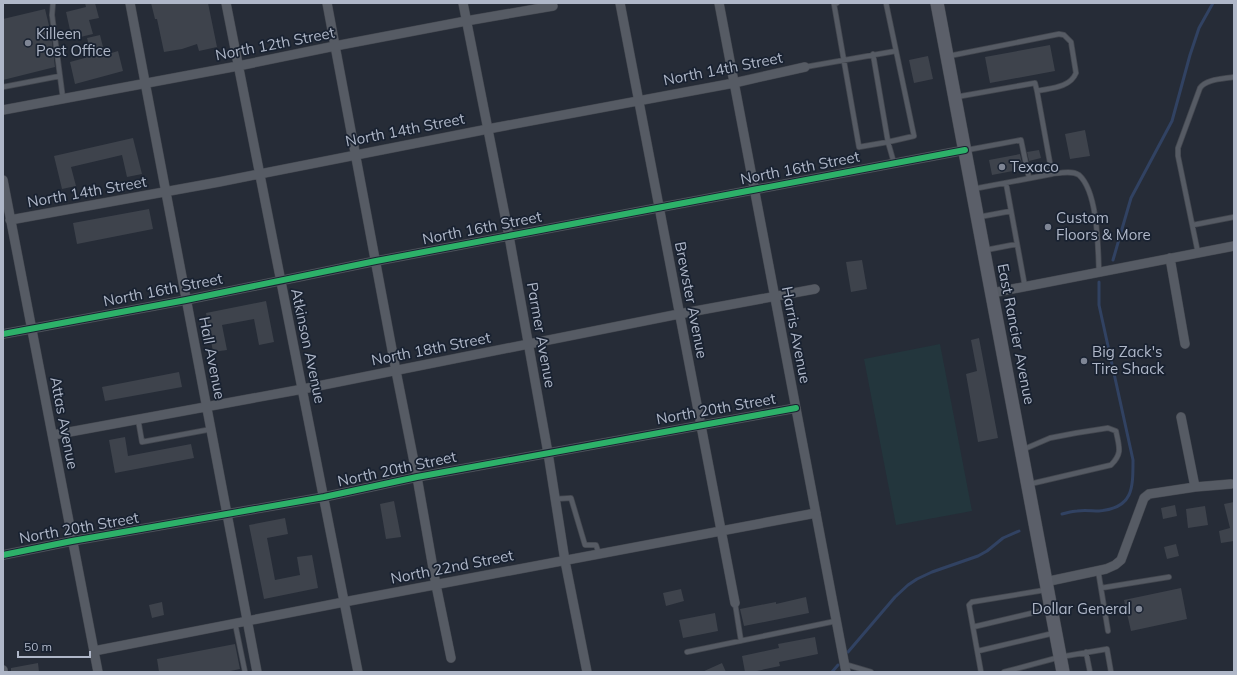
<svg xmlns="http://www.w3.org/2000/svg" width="1237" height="675" font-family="Mulish,sans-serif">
<rect width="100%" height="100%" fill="#262c37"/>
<path fill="#23363d" d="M940,344L972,511L896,525L864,359Z"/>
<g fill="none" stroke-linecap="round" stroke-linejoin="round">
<path stroke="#314262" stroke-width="3" d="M1113,260L1131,198L1172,121L1190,55L1199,28L1213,3
M1062,514C1067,513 1072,511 1077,511C1084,510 1092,511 1099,511C1133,508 1133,489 1133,460L1099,305V282
M848,652L895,597L908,585L917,579L932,572L978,556L987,551L1003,538L1019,531
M832,672L838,665"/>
</g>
<path fill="#3e434c" d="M85,3H95L99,18L89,20L93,34L72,39L66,12L86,7Z
M151,3H208L217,47L199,51L197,44L182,49L164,52L157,19H155Z
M45,9L51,34L55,67L3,80V19Z
M100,35L105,55L118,51L123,71L75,84L70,62L92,56L87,38Z
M1050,45L1055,71L990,83L985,57Z
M928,56L933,79L914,83L909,60Z
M1085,130L1090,156L1070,159L1065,134Z
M133,138L142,174L127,177L122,155L71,167L76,186L62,189L54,156Z
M1039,150L1041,158L1029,161L1027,152Z
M1020,154L1023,169L992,175L989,160Z
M149,209L153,229L77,244L73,223Z
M862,260L867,289L851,292L846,262Z
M266,301L274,342L259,345L254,319L222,325L227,350L213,352L206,313Z
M979,338L998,438L978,442L966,374L977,371L971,340Z
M179,372L182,387L105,401L102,387Z
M125,437L128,456L191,444L194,458L115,473L109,440Z
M394,501L401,537L386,539L380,504Z
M1234,502V541L1221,543L1219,531L1230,528L1224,504Z
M1175,505L1177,516L1163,519L1161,508Z
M1205,506L1208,525L1188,528L1186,509Z
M285,518L288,534L267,538L275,580L300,575L297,557L312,555L318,588L264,599L249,525Z
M1176,544L1179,556L1167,559L1164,547Z
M1181,588L1187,619L1131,631L1124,600Z
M681,589L684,601L666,606L663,593Z
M806,597L809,613L744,626L740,609L776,602V604Z
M162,602L164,615L152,618L149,605Z
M715,613L718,631L683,638L679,620Z
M815,637L818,654L779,662L780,666L752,672H745L742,656L779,648L778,644Z
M235,644L240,669L226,672H159L157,659Z
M38,663L39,672H11V668Z
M722,663L726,672H702Z"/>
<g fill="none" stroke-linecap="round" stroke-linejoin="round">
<defs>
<path id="lane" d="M53,3L52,15L63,99
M837,3L834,4L859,147L888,142L873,54
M886,3L914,136L888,142L894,163
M949,56L1059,34L1064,35L1071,42L1076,73C1070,88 1050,88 1037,91L1052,174L973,189
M805,67L896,51
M3,87L60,76
M956,97L1035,83L1037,91
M967,150L1021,140L1029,178
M1052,174C1060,173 1072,170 1079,175C1098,192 1098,248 1099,272
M1006,183L1025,287
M979,217L1011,211
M1193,225L1234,217
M986,250L1017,244
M1198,253L1178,156V148L1200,88C1206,79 1223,79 1234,77
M138,419L142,442L212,429
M1022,450L1050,438L1076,433L1108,428L1116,431C1119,447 1123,453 1111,465L1030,484
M555,499L571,498L585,545H596L599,554
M1098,570L1108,631
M1101,588L1169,577
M735,603L741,641
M235,623L245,672
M973,627L1049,609
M978,651L1054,633
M687,652L836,621
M1086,652L1090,672
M844,664L871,672
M981,672L969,605L972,602L1045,590
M1004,672L1060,657L1107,649L1111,672"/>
<path id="street" d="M130,3L257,672
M226,3L358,672
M327,3L396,371L417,477L436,585L451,658
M463,3L509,236L548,453L565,561L587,672
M620,3L735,603
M719,3L846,672
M3,110L238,66L335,46L466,21L553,6
M3,180L98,672
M10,220L219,182L488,129L734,83L805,67
M1170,258L1185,344
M992,293L1234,246
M3,334L186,300L376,261L965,150
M1181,417L1195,487
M53,435L303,389L679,314L815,289
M3,555L72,541L324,497L417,477L796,408
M1045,582L1106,569L1115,565L1121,560L1144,498L1149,494L1195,487L1231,484
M94,651L344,602L816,513
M3,670V672"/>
<path id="secondary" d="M937,3L1063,672"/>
</defs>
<use href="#lane" stroke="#43474f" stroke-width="6"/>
<use href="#street" stroke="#43474f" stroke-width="10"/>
<use href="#secondary" stroke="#43474f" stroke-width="14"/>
<use href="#lane" stroke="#565b64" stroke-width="4.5"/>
<use href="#street" stroke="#565b64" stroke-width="9"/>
<use href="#secondary" stroke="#5b5f69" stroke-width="13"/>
<defs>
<path id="cycleway" d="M3,334L186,300L376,261L965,150
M3,555L72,541L324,497L417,477L796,408"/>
</defs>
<use href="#cycleway" stroke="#192231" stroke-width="8"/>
<use href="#cycleway" stroke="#2db169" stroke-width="6"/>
</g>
<g fill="#7f8695" stroke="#192231" stroke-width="1.5">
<circle cx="28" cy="43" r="4"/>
<circle cx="1002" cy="167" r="4"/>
<circle cx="1048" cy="227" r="4"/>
<circle cx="1084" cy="361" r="4"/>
<circle cx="1139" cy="609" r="4"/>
</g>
<g text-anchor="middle" stroke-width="3.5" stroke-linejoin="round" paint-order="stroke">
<g font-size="15" fill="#afb7c8" stroke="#192231" text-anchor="start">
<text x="36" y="39">Killeen<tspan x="36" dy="17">Post Office</tspan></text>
<text x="1010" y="172">Texaco</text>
<text x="1056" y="223">Custom<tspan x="1056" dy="17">Floors &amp; More</tspan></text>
<text x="1092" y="357">Big Zack's<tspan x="1092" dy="17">Tire Shack</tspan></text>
<text x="1131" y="614" text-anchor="end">Dollar General</text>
</g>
<g font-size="15" fill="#afb7c8" stroke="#192231">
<text transform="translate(275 44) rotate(-11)" y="5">North 12th Street</text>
<text transform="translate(723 69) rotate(-11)" y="5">North 14th Street</text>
<text transform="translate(405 130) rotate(-11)" y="5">North 14th Street</text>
<text transform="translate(800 168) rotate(-11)" y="5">North 16th Street</text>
<text transform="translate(87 192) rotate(-10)" y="5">North 14th Street</text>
<text transform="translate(482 228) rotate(-11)" y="5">North 16th Street</text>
<text transform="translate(163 290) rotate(-11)" y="5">North 16th Street</text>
<text transform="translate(691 300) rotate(79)" y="5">Brewster Avenue</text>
<text transform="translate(1016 334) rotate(79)" y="5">East Rancier Avenue</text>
<text transform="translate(541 335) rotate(80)" y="5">Parmer Avenue</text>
<text transform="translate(796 335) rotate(79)" y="5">Harris Avenue</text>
<text transform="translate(308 346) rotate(78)" y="5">Atkinson Avenue</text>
<text transform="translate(431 349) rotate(-11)" y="5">North 18th Street</text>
<text transform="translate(212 358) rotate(79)" y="5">Hall Avenue</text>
<text transform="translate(716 409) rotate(-10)" y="5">North 20th Street</text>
<text transform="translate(64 423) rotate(79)" y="5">Attas Avenue</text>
<text transform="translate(397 469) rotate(-12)" y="5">North 20th Street</text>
<text transform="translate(79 528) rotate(-10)" y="5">North 20th Street</text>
<text transform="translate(452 567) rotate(-11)" y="5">North 22nd Street</text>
</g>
</g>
<rect width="1237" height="675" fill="none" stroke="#afb7c8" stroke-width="8"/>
<path d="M18 651v6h72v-6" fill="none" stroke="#afb7c8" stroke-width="2"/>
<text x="24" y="651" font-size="12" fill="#afb7c8" stroke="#192231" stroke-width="3" paint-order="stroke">50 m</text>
</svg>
